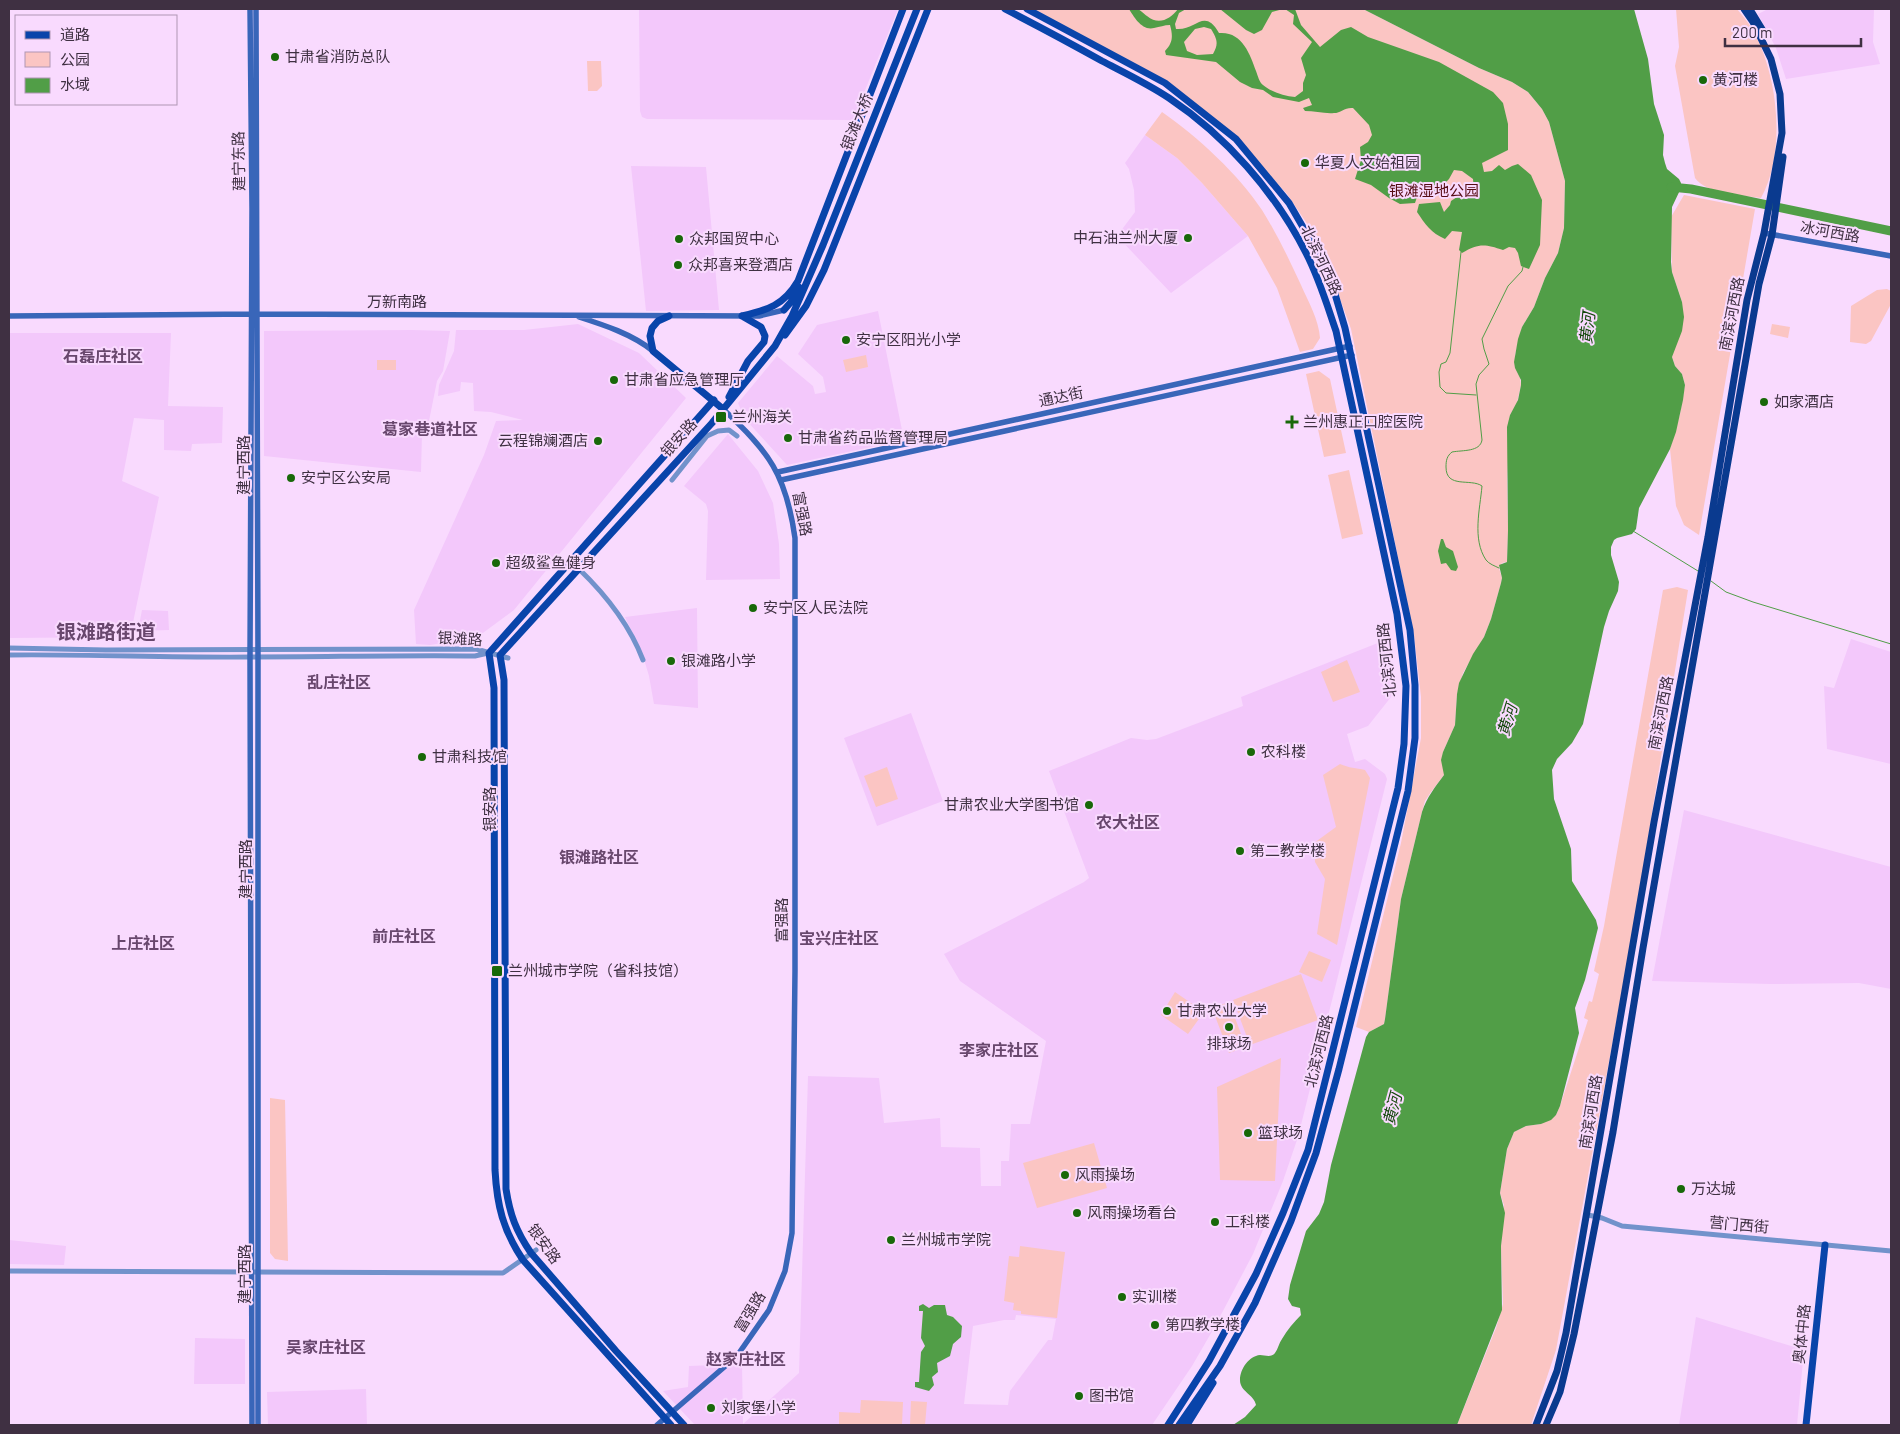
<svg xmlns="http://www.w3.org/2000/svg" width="1900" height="1434" font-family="Barlow,'Noto Sans SC',sans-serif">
<rect width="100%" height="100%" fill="#f9dafe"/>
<path fill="#f3c8fb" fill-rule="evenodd" d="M639,9H898L853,120L647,119L642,117L640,111Z
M1768,9H1874L1873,42L1880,64L1786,79L1776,48L1758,14Z
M1145,135L1177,158L1202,183L1248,236L1171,293L1117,236L1135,212L1134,190L1129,169L1125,163Z
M631,166L706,167L719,310L646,311Z
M878,311L904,440L787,465L745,419L738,403L777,356L813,386L815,394L826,392L823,377L798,354L817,325Z
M578,324L639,353L686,398L514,610L476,638L430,645L416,644L414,610L484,455L496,421L523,420L491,412L474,411L473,383L461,382L460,391L438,396L439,385L454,351L456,330H524Z
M412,330L450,331L443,371L437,381L427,431L422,433L421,472L264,456V331Z
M9,333H171L168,406L223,407L222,443L192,444L191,451L164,450V420L134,418L122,481L159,497L130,637L9,638Z
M728,434L758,471L773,503L779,544L780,579L706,580L708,511L706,504L684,486Z
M697,608L698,708L654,704L649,676L643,656L625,617Z
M142,610L168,611L169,630L138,631Z
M1388,639L1393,691L1391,697L1368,726L1347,734L1355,762L1365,759L1385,774L1387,779L1298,1137L1283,1181L1253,1254L1214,1328L1192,1366L1152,1425H695L663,1391L688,1387L689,1366L742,1364L743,1424L799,1373L808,1076L879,1078L884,1123L940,1118L941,1147L980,1148L981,1186H1001V1161H1009L1011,1124H1030L1046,1041L960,981L944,954L1084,882L1089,878L1049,771L1131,738L1147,740L1156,739L1243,706L1241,697ZM1016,1315L1056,1319L1052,1340H1048L1010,1391L1008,1405L964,1404L973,1326L1004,1320H1015Z
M1851,639L1891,652V764L1827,749L1824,686L1834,688Z
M911,713L943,801L877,826L844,738Z
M1684,810L1891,867V989L1859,983L1771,984L1652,981Z
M9,1240L66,1246L64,1265L9,1264Z
M1696,1317L1804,1350L1797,1425H1679Z
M195,1338L245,1339V1384H194Z
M366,1389L367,1425H268L267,1392Z"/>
<path fill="#fbc5c3" d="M1027,9H1363L1479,68L1512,82L1528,92L1542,109L1549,122L1565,181L1564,228L1558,253L1545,278L1534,307L1522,327L1515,355L1517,372L1520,377L1521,385L1517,403L1510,415L1507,480L1508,530L1507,562L1502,563L1499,568L1502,578L1501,583L1491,619L1484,637L1463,673L1457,694L1455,725L1443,752L1442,764L1445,771L1444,775L1431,792L1425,801L1422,812L1401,899L1385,1019L1384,1024L1369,1032L1356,1027L1401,843L1421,738V697L1414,635L1351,329L1334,282L1314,234L1287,194L1236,139L1165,83Z
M1676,9H1737C1742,15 1747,21 1751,27C1778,72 1787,151 1761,198C1742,195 1706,194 1695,178L1675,66L1679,47Z
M587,61H601L602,86L597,91H588Z
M1162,112C1197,136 1239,175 1262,210C1277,234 1289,259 1301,285C1308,301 1319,320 1320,338L1313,349L1300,352L1277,288L1248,236L1202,183L1177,158L1145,135Z
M1684,195L1755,209L1699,535L1684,525L1676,506L1670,449L1680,414L1685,385L1682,374L1675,366L1672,357L1682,302L1672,272L1671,217Z
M1887,289L1891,291V304L1871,341L1866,344L1850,342L1851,306L1877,290Z
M1772,324L1790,327L1788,338L1770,334Z
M866,355L868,367L846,372L843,360Z
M377,360H396V370H377Z
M1319,371L1330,379L1346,453L1324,457L1306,374Z
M1349,470L1363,534L1342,539L1328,475Z
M1677,587L1688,590L1633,931L1556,1350L1531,1425H1457L1496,1328L1503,1304L1501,1246L1504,1205L1500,1193L1507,1149L1514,1132L1526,1126L1541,1124L1556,1115L1560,1106L1588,1020L1584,1018L1589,1001L1592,1002L1599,974L1594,971L1604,926L1663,590Z
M1347,660L1360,692L1333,702L1321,672Z
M1340,764C1349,768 1356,768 1365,770L1370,778L1337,945L1317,934L1325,879L1315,862L1314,843L1336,827L1323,775Z
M887,767L898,799L876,807L864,776Z
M1309,951L1331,960L1322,982L1299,972Z
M1301,974L1318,1020L1250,1045L1233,1000Z
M1175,992L1204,1012L1188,1034L1161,1015Z
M1229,1002L1246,1047L1229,1053L1212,1008Z
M1281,1058L1275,1181L1220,1180L1217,1087Z
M270,1098L285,1100L288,1261L275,1259L270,1253Z
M1094,1143L1107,1188L1037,1208L1023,1163Z
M1020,1246L1065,1252L1057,1318L1021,1314V1311L1013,1310L1014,1303L1004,1301L1009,1256L1019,1257Z
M861,1400L903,1402L902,1425H839V1412L860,1413Z
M911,1401L927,1402L925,1425H910Z"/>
<path fill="#519e47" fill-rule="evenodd" d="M1129,9C1132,9 1135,8 1137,9C1141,10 1144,14 1147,16C1159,26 1170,19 1178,9H1186L1179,13L1175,24L1176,29C1196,31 1204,7 1219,33C1242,31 1250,54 1256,71C1258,76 1259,82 1263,85C1271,92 1285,96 1295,97L1303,91V83L1306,75L1301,58L1312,42L1293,24L1294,15L1285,9H1295L1301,25L1320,47L1341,30L1351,27L1368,37L1439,62L1493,92L1503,103L1508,124V150L1482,163L1484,172L1492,171L1499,165L1505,170L1512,166L1518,164L1531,175L1542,200L1540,245L1529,269L1521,266L1518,253L1515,248L1509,247L1503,250C1485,244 1479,243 1462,253L1459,250L1462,232L1452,231L1445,239C1431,233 1425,224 1417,212L1419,204L1440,202L1444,212L1450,205L1451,201L1457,197L1471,195L1474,190L1473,179L1462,171L1454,170L1449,179L1433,196L1418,194L1415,203L1400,204L1389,198L1371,185L1355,179L1361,160L1360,147L1368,142L1372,135L1369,125L1353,108C1345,107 1341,113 1334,113C1326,114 1314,111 1305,111L1303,108L1312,105L1309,98L1299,102L1273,97L1263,90L1252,88L1240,82L1216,62L1166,55L1165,51C1173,43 1173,36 1170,25C1164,25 1160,27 1154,28C1142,31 1134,17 1129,9ZM1204,27L1211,29C1217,39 1219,43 1213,54L1197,55L1187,51L1184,42L1195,29Z
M1220,9H1283L1272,12L1262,30L1254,34L1246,30Z
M1363,9H1634L1648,59L1654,104L1664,135L1663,155L1665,163L1667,169L1679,179L1681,183V188L1672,207L1671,262L1672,272L1682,302L1684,317L1682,331L1672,357L1675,366L1682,374L1685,385L1683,400L1676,432L1670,449L1639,508L1636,529L1632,534L1617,538L1614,540L1611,547V555L1619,582L1618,591L1609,611L1604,627L1583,724L1572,743L1557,759L1552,770L1554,799L1571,849L1572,881L1596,920L1598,928L1585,980L1575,1008L1579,1033L1560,1106L1556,1115L1551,1120L1541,1124L1526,1126L1514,1132L1507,1149L1500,1193L1505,1213L1501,1246L1502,1310L1457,1425H1233L1245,1417L1256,1405C1254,1394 1240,1392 1240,1380C1240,1369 1249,1356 1260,1355C1265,1355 1271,1358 1275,1353C1278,1349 1279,1343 1282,1339C1287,1330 1294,1322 1301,1315L1300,1308L1292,1306L1288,1299L1290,1285L1306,1231L1319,1214L1324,1202L1331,1165L1366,1037L1369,1032L1384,1024L1385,1019L1401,899L1422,812C1427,797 1435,787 1444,775L1441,760L1443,752L1455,725L1457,694L1459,683L1473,654L1484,637L1491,619L1501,583L1502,578L1499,565L1507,562L1508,530L1507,427L1510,415L1518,400L1521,385V380L1515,368L1514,362L1518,339L1522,327L1534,307L1545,278L1558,253L1564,228L1565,181L1549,122L1542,109L1528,92L1512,82L1479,68Z
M1441,539H1443L1446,547L1453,551L1458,567L1456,571L1451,570L1446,563L1441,564L1438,551Z
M923,1304L929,1308L934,1305H945L947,1315L953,1317L962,1326L961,1337L953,1344L950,1356L937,1363L938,1372L932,1377L934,1385L929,1391L915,1387V1382H919L921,1352L925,1346L921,1338L923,1311H919V1306Z"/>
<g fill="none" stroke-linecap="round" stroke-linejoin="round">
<path stroke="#519e47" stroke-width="1" d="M1461,252L1450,353L1446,362L1441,364L1439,372L1440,387L1446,393L1476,395
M1633,531L1698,571
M1499,568C1495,566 1489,564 1486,560C1472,539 1480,509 1482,486C1471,478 1446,489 1446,467C1446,460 1447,456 1452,452C1463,450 1480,452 1482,440L1476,384L1479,375L1489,364L1484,349L1482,339L1508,286L1522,271L1523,267
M1711,581L1726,592L1753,602L1891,644"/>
<path stroke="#519e47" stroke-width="9" d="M1671,187L1691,189L1891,231"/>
<path stroke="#7292cb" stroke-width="5" d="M672,480L707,436L718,431L729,430L737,436
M579,569C605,594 630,626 643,660
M9,648L106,650L476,649L508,658
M9,655C90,654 171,658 252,657C326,657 401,655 475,656L488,653
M1588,1215L1602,1218L1622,1226L1891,1251
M9,1271L503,1273L536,1250"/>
<path stroke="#3966b9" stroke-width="5.5" d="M250,9L252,209L250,657L252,1425
M256,9L258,657V1425
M1764,233L1891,256
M9,316L257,314L759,316L784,310
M579,317C604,325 632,334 653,351
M778,472L1350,346
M781,480L1352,355
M657,1425L737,1356L769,1310L785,1271L792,1233L795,971V538C786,474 769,452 723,409"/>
<path stroke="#0944aa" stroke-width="7" d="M1005,9C1038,26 1070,43 1102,61C1125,73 1148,84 1169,98C1226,136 1275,192 1306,253C1319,278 1327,305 1336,331L1397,614L1406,686L1404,744L1398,788L1308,1150L1283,1213L1256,1274L1209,1361L1168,1425
M1027,9L1165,83L1236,139L1289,203L1315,248L1335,294L1345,328L1410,630L1415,685V738L1408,791L1339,1069L1316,1153L1291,1221L1255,1303L1220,1366L1179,1425
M784,310L791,302L799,287
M669,316L658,321L652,328L650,336L653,351L723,409
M742,316C768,310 784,305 798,281L903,9
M785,335L806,306L824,270L928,9
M729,397L748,361L764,342L765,336L761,327L742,316
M671,1425L523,1260C503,1230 497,1206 495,1170L494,688L489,653L714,400
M684,1425L616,1351L531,1253C516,1231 510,1215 506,1189L504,680L500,655L712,423L775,346L792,316L823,245L917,9
M1187,1425L1213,1383
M1806,1425L1825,1245"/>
<path stroke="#0a3a8f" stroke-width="7" d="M1751,11L1765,34
M1536,1425L1557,1371L1566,1333L1654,822L1708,537L1747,300L1764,233L1782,133L1780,94L1771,59L1753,22L1744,9
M1546,1425L1560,1392L1574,1334L1613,1132L1643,948L1759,284L1772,235L1783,157"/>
</g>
<g fill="#186809" stroke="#f9dafe" stroke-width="2">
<circle cx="275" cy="57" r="5"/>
<circle cx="1703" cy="80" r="5"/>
<circle cx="1305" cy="163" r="5"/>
<circle cx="1188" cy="238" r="5"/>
<circle cx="679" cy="239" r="5"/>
<circle cx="678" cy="265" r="5"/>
<circle cx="846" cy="340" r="5"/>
<circle cx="614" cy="380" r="5"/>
<circle cx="1764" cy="402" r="5"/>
<rect x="715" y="411" width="12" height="12" rx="2.5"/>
<path d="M1289.5 414.5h5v5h5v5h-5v5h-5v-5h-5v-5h5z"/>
<circle cx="788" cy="438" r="5"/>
<circle cx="598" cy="441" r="5"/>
<circle cx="291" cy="478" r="5"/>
<circle cx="496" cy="563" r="5"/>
<circle cx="753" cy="608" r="5"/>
<circle cx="671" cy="661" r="5"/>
<circle cx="1251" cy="752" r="5"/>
<circle cx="422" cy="757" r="5"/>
<circle cx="1089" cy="805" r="5"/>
<circle cx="1240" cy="851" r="5"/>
<rect x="491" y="965" width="12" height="12" rx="2.5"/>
<circle cx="1167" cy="1011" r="5"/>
<circle cx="1229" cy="1027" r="5"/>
<circle cx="1248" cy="1133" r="5"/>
<circle cx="1065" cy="1175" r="5"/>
<circle cx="1681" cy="1189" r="5"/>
<circle cx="1077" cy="1213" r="5"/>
<circle cx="1215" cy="1222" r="5"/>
<circle cx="891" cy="1240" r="5"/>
<circle cx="1122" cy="1297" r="5"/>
<circle cx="1155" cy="1325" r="5"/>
<circle cx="1079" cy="1396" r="5"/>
<circle cx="711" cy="1408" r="5"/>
</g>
<g text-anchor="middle" stroke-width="4" stroke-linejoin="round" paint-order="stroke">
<g font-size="15" fill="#3f3042" stroke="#f9dafe" text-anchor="start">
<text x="285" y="62">甘肃省消防总队</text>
<text x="1713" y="85">黄河楼</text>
<text x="1315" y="168">华夏人文始祖园</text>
<text x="1178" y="243" text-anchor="end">中石油兰州大厦</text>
<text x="689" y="244">众邦国贸中心</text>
<text x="688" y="270">众邦喜来登酒店</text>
<text x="856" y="345">安宁区阳光小学</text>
<text x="624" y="385">甘肃省应急管理厅</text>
<text x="1774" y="407">如家酒店</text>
<text x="732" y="422">兰州海关</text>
<text x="1303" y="427">兰州惠正口腔医院</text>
<text x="798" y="443">甘肃省药品监督管理局</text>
<text x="588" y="446" text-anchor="end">云程锦斓酒店</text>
<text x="301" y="483">安宁区公安局</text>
<text x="506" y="568">超级鲨鱼健身</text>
<text x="763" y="613">安宁区人民法院</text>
<text x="681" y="666">银滩路小学</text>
<text x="1261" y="757">农科楼</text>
<text x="432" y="762">甘肃科技馆</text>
<text x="1079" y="810" text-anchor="end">甘肃农业大学图书馆</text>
<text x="1250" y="856">第二教学楼</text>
<text x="508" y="976">兰州城市学院（省科技馆）</text>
<text x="1177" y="1016">甘肃农业大学</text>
<text x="1229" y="1049" text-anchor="middle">排球场</text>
<text x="1258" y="1138">篮球场</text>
<text x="1075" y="1180">风雨操场</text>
<text x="1691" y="1194">万达城</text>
<text x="1087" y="1218">风雨操场看台</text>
<text x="1225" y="1227">工科楼</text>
<text x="901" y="1245">兰州城市学院</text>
<text x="1132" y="1302">实训楼</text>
<text x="1165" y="1330">第四教学楼</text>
<text x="1089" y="1401">图书馆</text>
<text x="721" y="1413">刘家堡小学</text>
</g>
<g font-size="15" fill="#3f3042" stroke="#f9dafe">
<text transform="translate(857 122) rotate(-68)" y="5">银滩大桥</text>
<text transform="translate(239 161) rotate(-91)" y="5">建宁东路</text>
<text transform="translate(1830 232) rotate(10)" y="5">冰河西路</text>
<text transform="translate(1321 260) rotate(65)" y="5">北滨河西路</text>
<text x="397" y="307">万新南路</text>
<text transform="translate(1732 314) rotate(-79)" y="5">南滨河西路</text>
<text transform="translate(1061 397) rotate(-12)" y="5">通达街</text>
<text transform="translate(679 438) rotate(-48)" y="5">银安路</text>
<text transform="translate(244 465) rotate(-90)" y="5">建宁西路</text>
<text transform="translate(802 514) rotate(79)" y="5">富强路</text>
<text transform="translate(460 639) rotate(3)" y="5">银滩路</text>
<text transform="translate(1387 660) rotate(-96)" y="5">北滨河西路</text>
<text transform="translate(1661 713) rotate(-79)" y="5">南滨河西路</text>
<text transform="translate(490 809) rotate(-90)" y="5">银安路</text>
<text transform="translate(246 869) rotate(-90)" y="5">建宁西路</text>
<text transform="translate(782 920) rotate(-90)" y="5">富强路</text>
<text transform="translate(1319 1051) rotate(-76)" y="5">北滨河西路</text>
<text transform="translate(1591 1112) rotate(-81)" y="5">南滨河西路</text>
<text transform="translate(1739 1225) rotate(5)" y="5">营门西街</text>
<text transform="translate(544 1244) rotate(54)" y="5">银安路</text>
<text transform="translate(245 1274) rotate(-90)" y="5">建宁西路</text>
<text transform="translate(750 1312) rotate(-59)" y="5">富强路</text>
<text transform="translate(1802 1334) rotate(-84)" y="5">奥体中路</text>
</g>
<g font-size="15" fill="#560c14" stroke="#f9dafe">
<text x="1434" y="196">银滩湿地公园</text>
</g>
<g font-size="16" font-style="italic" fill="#15490d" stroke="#f9dafe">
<text transform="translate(1587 328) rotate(-84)" y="6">黄河</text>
<text transform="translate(1507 720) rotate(-73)" y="6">黄河</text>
<text transform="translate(1392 1109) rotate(-75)" y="6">黄河</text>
</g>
<g font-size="16" font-weight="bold" fill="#68476d" stroke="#f9dafe">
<text x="103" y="362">石磊庄社区</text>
<text x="430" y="435">葛家巷道社区</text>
<text x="339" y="688">乱庄社区</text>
<text x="1128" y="828">农大社区</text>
<text x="599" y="863">银滩路社区</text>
<text x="404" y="942">前庄社区</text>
<text x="839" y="944">宝兴庄社区</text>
<text x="143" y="949">上庄社区</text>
<text x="999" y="1056">李家庄社区</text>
<text x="326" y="1353">吴家庄社区</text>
<text x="746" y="1365">赵家庄社区</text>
</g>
<g font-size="20" font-weight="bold" fill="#68476d" stroke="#f9dafe">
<text x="106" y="639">银滩路街道</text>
</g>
</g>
<rect width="1900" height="1434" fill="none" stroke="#3f3042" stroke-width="20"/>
<rect x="15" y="15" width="162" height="90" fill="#f9dafe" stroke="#af96b3"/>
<rect x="25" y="31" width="25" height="8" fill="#0944aa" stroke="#af96b3"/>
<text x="60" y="40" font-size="15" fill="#3f3042">道路</text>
<rect x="25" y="52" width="25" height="15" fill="#fbc5c3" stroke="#af96b3"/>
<text x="60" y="65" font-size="15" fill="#3f3042">公园</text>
<rect x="25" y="78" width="25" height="15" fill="#519e47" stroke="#af96b3"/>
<text x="60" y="90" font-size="15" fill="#3f3042">水域</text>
<path d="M1725 38v8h136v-8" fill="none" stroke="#3f3042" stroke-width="2.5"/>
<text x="1732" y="38" font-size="15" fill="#3f3042" stroke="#f9dafe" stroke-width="4" paint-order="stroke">200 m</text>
</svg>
